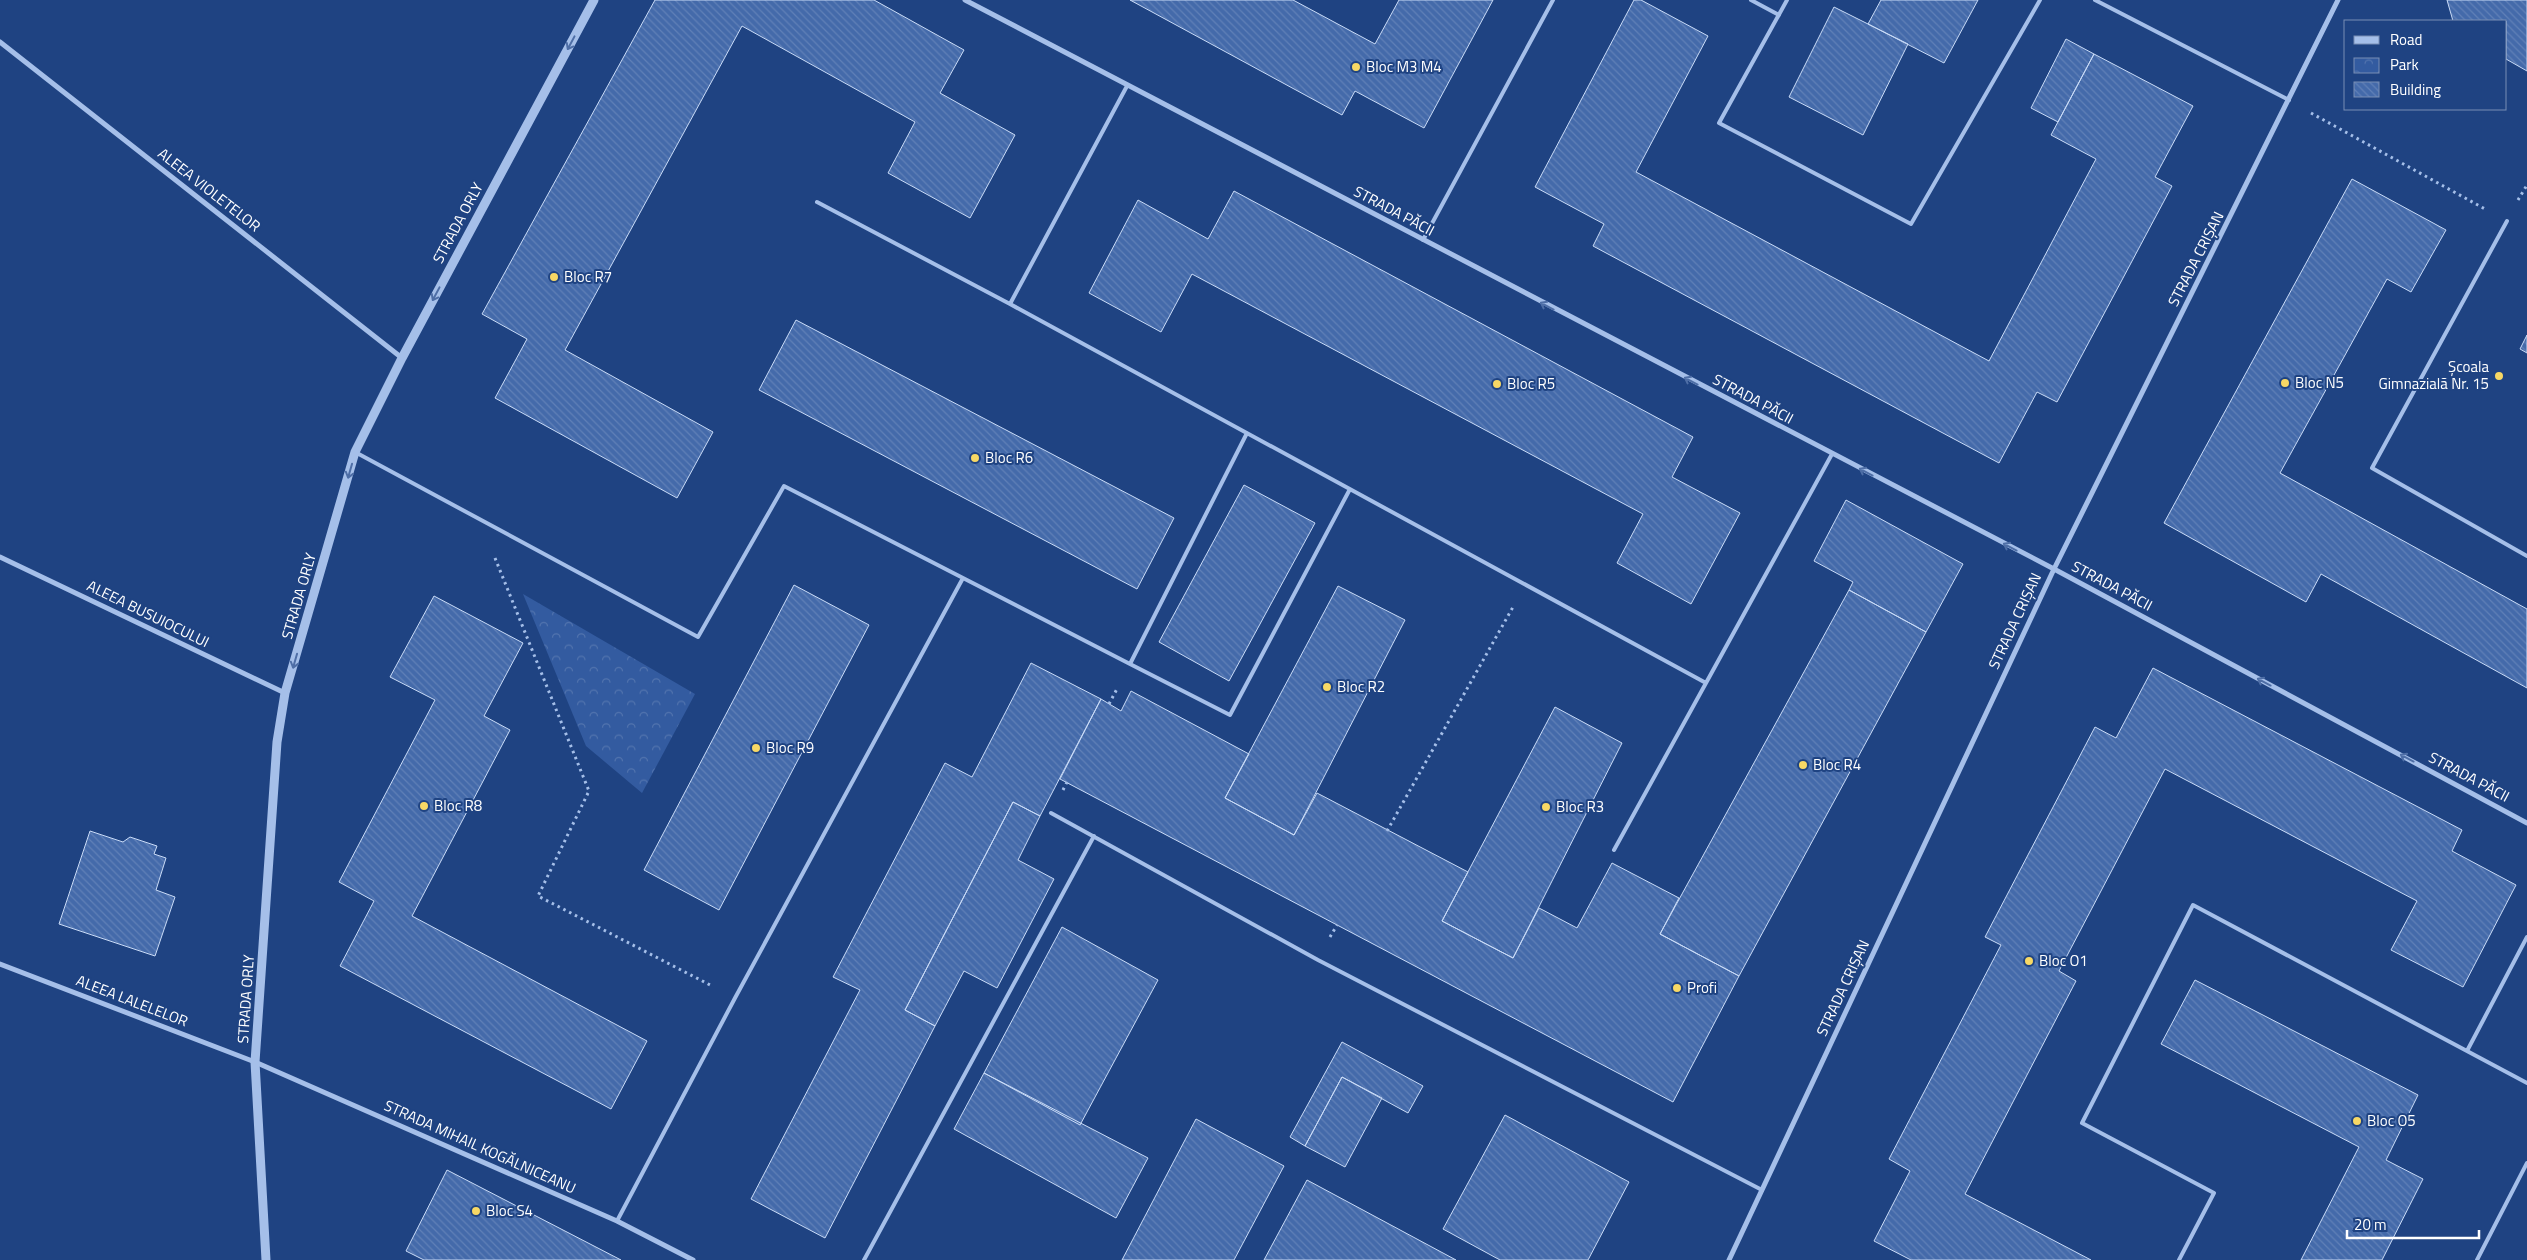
<svg xmlns="http://www.w3.org/2000/svg" width="2527" height="1260" font-family="'Titillium Web',sans-serif">
<defs>
<pattern id="park-crowns" width="20" height="18" patternUnits="userSpaceOnUse" patternTransform="scale(1.25)"><rect width="20" height="18" fill="#335ba0"/><path d="M2 6a3 3 0 1 1 6 0M12 15a3 3 0 1 1 6 0" fill="none" stroke="#5274ae"/></pattern>
<pattern id="building-back-hatch" width="6" height="6" patternUnits="userSpaceOnUse" patternTransform="scale(1.25)"><rect width="6" height="6" fill="#446aaa"/><path d="M-1 5l2 2M0 0l6 6M5-1l2 2" fill="none" stroke="#6080b7"/></pattern>
</defs>
<rect width="100%" height="100%" fill="#1f4382"/>
<path fill="url(#park-crowns)" d="M523,594L695,694L642,793L586,746Z"/>
<path fill="url(#building-back-hatch)" stroke="#c9dbf7" d="M655,0H874L964,50L940,93L1015,135L970,218L888,173L915,122L742,26L565,350L713,432L677,498L495,398L527,339L482,314Z
M1130,0H1293L1375,44L1399,0H1493L1424,128L1355,91L1342,115Z
M1634,0H1641L1708,36L1636,172L1989,361L2096,159L2051,135L2094,54L2193,106L2155,177L2172,186L2057,402L2037,392L1999,463L1593,246L1604,224L1535,187Z
M1881,0H1978L1944,63L1868,24Z
M2447,0H2527V71L2506,59V21H2453Z
M1834,7L1908,44L1863,135L1789,97Z
M2066,39L2094,54L2058,122L2031,108Z
M2352,179L2446,230L2411,292L2387,279L2280,473L2527,609V688L2321,574L2306,602L2164,523Z
M1234,191L1693,437L1672,477L1740,513L1691,604L1617,563L1643,514L1192,274L1161,332L1089,293L1138,200L1208,239Z
M796,320L1174,518L1137,589L759,390Z
M2527,335V353L2520,349Z
M1244,485L1315,523L1229,681L1159,642Z
M1846,500L1963,564L1926,632L1849,590L1853,582L1814,561Z
M794,585L869,625L719,910L644,870Z
M1338,586L1405,620L1294,835L1225,798Z
M1849,590L1926,632L1739,976L1660,934Z
M434,596L523,643L484,716L510,730L412,916L647,1041L611,1109L340,966L374,901L339,882L435,700L390,677Z
M1031,663L1101,699L1040,816L1013,802L905,1010L935,1026L825,1238L751,1199L860,990L833,977L945,763L972,777Z
M2153,668L2462,830L2452,851L2516,885L2463,987L2391,950L2417,901L2165,769L2059,971L2076,981L1965,1194L2091,1260H1911L1874,1241L1910,1171L1889,1159L2001,945L1985,937L2095,727L2116,738Z
M1131,691L1249,754L1225,798L1294,835L1317,793L1468,872L1442,921L1513,958L1539,908L1577,928L1612,863L1679,898L1660,934L1739,976L1673,1102L1060,779L1101,699L1121,711Z
M1555,707L1622,743L1513,958L1442,921Z
M1013,802L1040,816L1018,860L1054,879L997,988L964,971L935,1026L905,1010Z
M90,831L123,842L130,837L157,846L154,854L166,858L156,890L175,897L155,956L59,924Z
M1062,927L1158,980L1080,1125L984,1073Z
M2195,980L2418,1095L2386,1160L2423,1179L2382,1260H2301L2359,1147L2161,1044Z
M1342,1042L1423,1086L1408,1113L1342,1077L1305,1146L1290,1137Z
M984,1073L1148,1158L1116,1218L954,1129Z
M1342,1077L1382,1098L1345,1167L1305,1146Z
M1505,1115L1629,1182L1588,1260H1500L1443,1229Z
M1196,1119L1284,1166L1234,1260H1122Z
M447,1170L621,1260H424L406,1251Z
M1307,1180L1456,1260H1264Z"/>
<g fill="none" stroke-linecap="round" stroke-linejoin="round">
<path stroke="#a5bfe9" stroke-width="3" stroke-dasharray="2.5 4" stroke-linecap="butt" d="M2311,113L2485,209
M2518,200L2527,185
M495,558L589,791L538,896L712,986
M1109,704L1118,687
M1063,790L1067,782
M1387,831L1513,607
M1330,937L1337,925"/>
<path stroke="#a5bfe9" stroke-width="4" d="M1751,0L1779,15
M1787,0L1719,123L1911,224L2040,0
M2095,0L2289,100
M1127,86L1010,304L1706,683L1832,454
M817,202L1010,304
M2507,221L2372,468L2527,556
M1423,240L1553,0
M1247,433L1130,664L1230,715L1350,489
M355,452L698,637L784,486L963,578L735,998L617,1221
M963,578L1130,664
M1051,813L1318,960L1762,1190
M1614,850L1706,683
M2467,1051L2527,937
M864,1260L1094,836
M2179,1260L2214,1193L2082,1123L2193,905L2527,1083
M2477,1260L2527,1163"/>
<path stroke="#a5bfe9" stroke-width="5" d="M965,0L2054,569L2527,823
M0,42L402,358
M0,557L285,693
M0,964L255,1062L617,1221L693,1260
M1729,1260L2054,569L2338,0"/>
<path stroke="#a5bfe9" stroke-width="9" d="M266,1260L255,1062L277,742L285,693L355,452L402,358L594,0"/>
</g>
<defs><path id="oneway-shaft" d="M-6 0H5M1.5-3L5.5 0L1.5 3" fill="none" stroke-width="1.6" stroke-linecap="round" stroke-linejoin="round" transform="scale(1.25)"/></defs>
<g stroke="#4e6ea6">
<use href="#oneway-shaft" transform="translate(571 43) rotate(118)"/>
<use href="#oneway-shaft" transform="translate(436 294) rotate(118)"/>
<use href="#oneway-shaft" transform="translate(1547 306) rotate(-152)"/>
<use href="#oneway-shaft" transform="translate(1691 381) rotate(-152)"/>
<use href="#oneway-shaft" transform="translate(350 471) rotate(106)"/>
<use href="#oneway-shaft" transform="translate(1866 472) rotate(-152)"/>
<use href="#oneway-shaft" transform="translate(2010 547) rotate(-152)"/>
<use href="#oneway-shaft" transform="translate(295 661) rotate(106)"/>
<use href="#oneway-shaft" transform="translate(2264 682) rotate(-152)"/>
<use href="#oneway-shaft" transform="translate(2407 758) rotate(-152)"/>
</g>
<g fill="#f7d865" stroke="#1f4382" stroke-width="2">
<circle cx="1356" cy="67" r="5"/>
<circle cx="554" cy="277" r="5"/>
<circle cx="2499" cy="376" r="5"/>
<circle cx="2285" cy="383" r="5"/>
<circle cx="1497" cy="384" r="5"/>
<circle cx="975" cy="458" r="5"/>
<circle cx="1327" cy="687" r="5"/>
<circle cx="756" cy="748" r="5"/>
<circle cx="1803" cy="765" r="5"/>
<circle cx="424" cy="806" r="5"/>
<circle cx="1546" cy="807" r="5"/>
<circle cx="2029" cy="961" r="5"/>
<circle cx="1677" cy="988" r="5"/>
<circle cx="2357" cy="1121" r="5"/>
<circle cx="476" cy="1211" r="5"/>
</g>
<g text-anchor="middle" stroke-width="4" stroke-linejoin="round" paint-order="stroke">
<g font-size="15" fill="#fff" stroke="#1f4382" text-anchor="start">
<text x="1366" y="72">Bloc M3 M4</text>
<text x="564" y="282">Bloc R7</text>
<text x="2489" y="372" text-anchor="end">Școala<tspan x="2489" dy="17">Gimnazială Nr. 15</tspan></text>
<text x="2295" y="388">Bloc N5</text>
<text x="1507" y="389">Bloc R5</text>
<text x="985" y="463">Bloc R6</text>
<text x="1337" y="692">Bloc R2</text>
<text x="766" y="753">Bloc R9</text>
<text x="1813" y="770">Bloc R4</text>
<text x="434" y="811">Bloc R8</text>
<text x="1556" y="812">Bloc R3</text>
<text x="2039" y="966">Bloc O1</text>
<text x="1687" y="993">Profi</text>
<text x="2367" y="1126">Bloc O5</text>
<text x="486" y="1216">Bloc S4</text>
</g>
<g font-size="15" fill="#fff" stroke="#1f4382">
<text transform="translate(209 190) rotate(38)" y="5">ALEEA VIOLETELOR</text>
<text transform="translate(1394 211) rotate(28)" y="5">STRADA PĂCII</text>
<text transform="translate(458 223) rotate(-62)" y="5">STRADA ORLY</text>
<text transform="translate(2196 259) rotate(-63)" y="5">STRADA CRIȘAN</text>
<text transform="translate(1753 399) rotate(28)" y="5">STRADA PĂCII</text>
<text transform="translate(2112 586) rotate(28)" y="5">STRADA PĂCII</text>
<text transform="translate(299 596) rotate(-74)" y="5">STRADA ORLY</text>
<text transform="translate(148 614) rotate(26)" y="5">ALEEA BUSUIOCULUI</text>
<text transform="translate(2015 621) rotate(-65)" y="5">STRADA CRIȘAN</text>
<text transform="translate(2469 777) rotate(28)" y="5">STRADA PĂCII</text>
<text transform="translate(1843 988) rotate(-65)" y="5">STRADA CRIȘAN</text>
<text transform="translate(246 999) rotate(-86)" y="5">STRADA ORLY</text>
<text transform="translate(132 1001) rotate(21)" y="5">ALEEA LALELELOR</text>
<text transform="translate(480 1147) rotate(24)" y="5">STRADA MIHAIL KOGĂLNICEANU</text>
</g>
</g>
<rect x="2344" y="20" width="162" height="90" fill="#1f4382" stroke="#798eb4"/>
<rect x="2354" y="36" width="25" height="8" fill="#a5bfe9" stroke="#798eb4"/>
<text x="2390" y="45" font-size="15" fill="#ffffff">Road</text>
<rect x="2354" y="58" width="25" height="15" fill="url(#park-crowns)" stroke="#798eb4"/>
<text x="2390" y="70" font-size="15" fill="#ffffff">Park</text>
<rect x="2354" y="82" width="25" height="15" fill="url(#building-back-hatch)" stroke="#798eb4"/>
<text x="2390" y="95" font-size="15" fill="#ffffff">Building</text>
<path d="M2347 1230v8h132v-8" fill="none" stroke="#ffffff" stroke-width="2.5"/>
<text x="2354" y="1230" font-size="15" fill="#ffffff" stroke="#1f4382" stroke-width="4" paint-order="stroke">20 m</text>
</svg>
